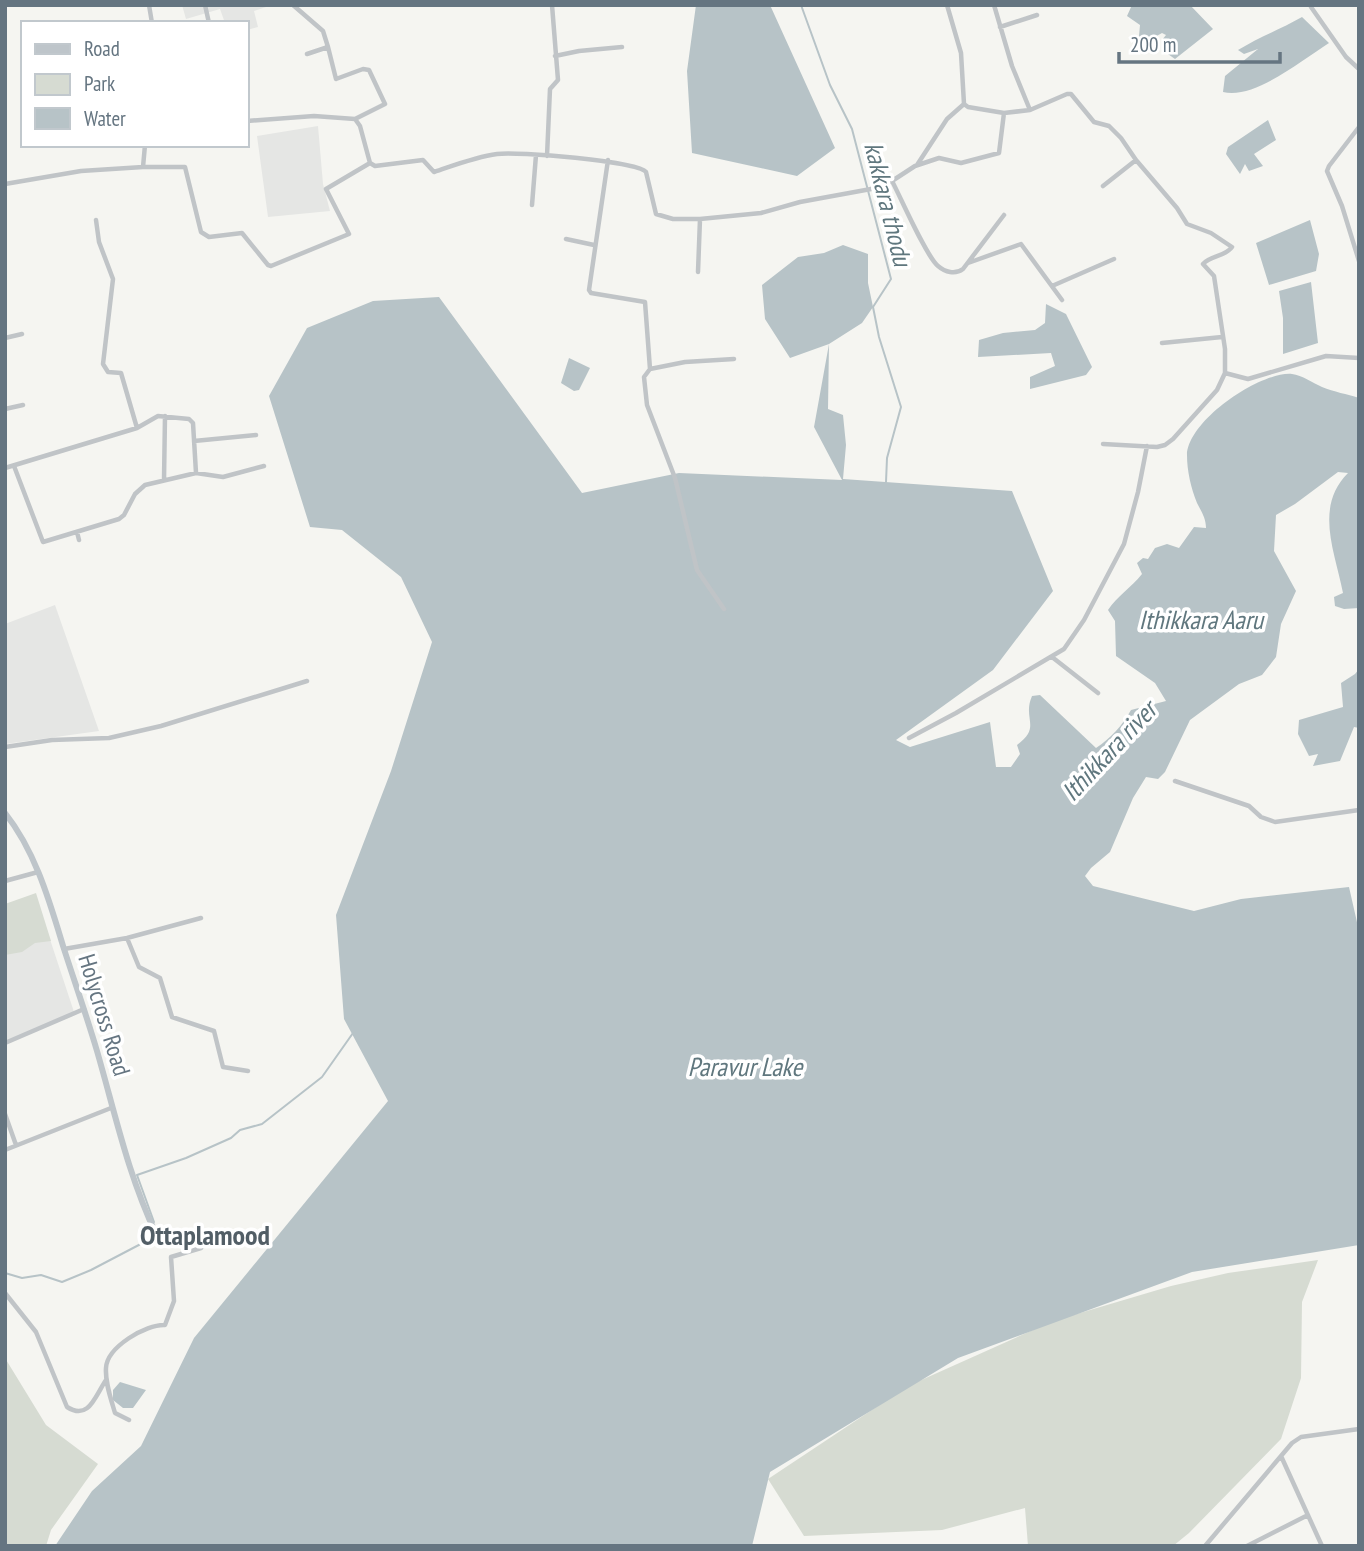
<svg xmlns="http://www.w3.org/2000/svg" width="1364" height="1551" font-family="'PT Sans Narrow',sans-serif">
<rect width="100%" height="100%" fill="#f5f5f1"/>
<path fill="#e5e6e4" d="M182,5H272L254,11L258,27L247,30V23H225L220,9L186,19Z
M318,126L323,184L330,211L268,217L257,136Z
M55,605L99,731L5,744V624Z
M35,894L75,1015L5,1043V905Z"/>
<path fill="#d6dbd2" d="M36,893L51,941L35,943L22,952L5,955V904Z
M1318,1260L1302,1302L1301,1378L1281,1439L1189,1533L1173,1546H1028L1025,1508L942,1530L804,1536L768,1479L908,1386L1053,1321L1171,1286L1228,1273Z
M5,1358L46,1425L98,1464L51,1530L46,1546H5Z"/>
<path fill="#b7c3c7" d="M696,5H770L835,148L797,176L692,153L687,71Z
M1132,5H1190L1213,29L1175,59L1165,52L1162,40L1166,35L1162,33L1146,42L1139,36L1140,25L1127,16Z
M1302,17L1329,43C1302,60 1254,100 1223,92L1225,76L1258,49L1244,54L1238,50C1259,37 1281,29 1302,17Z
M1268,120L1276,140L1254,154L1263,166L1249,171L1245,164L1240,174L1226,154L1228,147Z
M1310,220L1319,254L1316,271L1269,285L1256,243Z
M843,245L868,254V283L873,307L862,323L829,344L828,409L843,415L846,445L843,479L1012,491L1053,591L993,670L896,740L910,747L990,722L996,767H1011L1020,754L1017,745C1042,727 1022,719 1032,696L1040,695L1096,748C1111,738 1122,726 1131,710L1166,701L1155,683L1116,656L1115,621L1108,610C1117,596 1131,588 1142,574L1137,563L1143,558L1148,559L1155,548L1167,544L1179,548L1194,527L1206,528C1206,518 1201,511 1197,503C1191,488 1187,471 1187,455C1188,420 1261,371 1292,374C1302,375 1313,383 1322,387C1334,392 1347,394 1359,398V608L1344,609L1335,606L1334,597L1343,593C1335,552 1314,507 1348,473L1338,472L1295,504L1276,515L1274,551L1296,591L1281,624L1276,657L1262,675L1239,684L1190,720L1165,772L1158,779L1146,777L1133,798L1110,852L1091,868L1085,876L1093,886L1194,911L1241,899L1349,887L1359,931V1245L1192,1272L958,1358L770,1472L752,1546H55L92,1491L141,1446L194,1338L388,1101L344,1019L336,915L391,771L432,642L401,577L342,530L310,527L269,396L307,328L373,301L439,297L582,493L679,473L842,480L814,427L829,344L790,358L765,319L762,285L798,257L824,253Z
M1311,282L1318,343L1283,354V318L1279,291Z
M1046,304L1066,314L1092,367L1086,375L1030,389V377L1055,366L1051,353L978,357L979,340L1003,333L1035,330L1045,323Z
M569,358L590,368L579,390L574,391L561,383Z
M1359,669V728L1354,727L1340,761L1313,766L1318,754L1309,756L1298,734L1299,720L1343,707L1341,683L1355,674Z
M120,1382L146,1390L133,1408H123L113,1400V1390Z"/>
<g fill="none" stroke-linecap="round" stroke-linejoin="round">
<path stroke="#b7c3c7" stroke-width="2" d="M801,5L830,85L852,129L891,279L873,307L879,337L901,407L887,458L886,482
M154,1222L137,1175L186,1158L231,1138L240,1130L262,1124L322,1077L353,1033
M5,1273L22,1278L41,1275L62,1282L91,1270L156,1236"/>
<path stroke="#c0c4c7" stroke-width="4.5" d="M149,5L152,23
M205,5L209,23
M293,5L323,31L328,47
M947,5L961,53L964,104L968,107L1004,113
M994,5L1012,66L1030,110L1067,94H1071L1094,122L1109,126L1121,138L1136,160L1177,208L1187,224L1211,233L1232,247C1225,257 1211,255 1203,264L1214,276L1225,349V373L1217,390L1173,439L1165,445L1157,447L1103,444
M1311,7L1346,57L1359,69
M1000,27L1037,15
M307,54L328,47L336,79L363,69L369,70L385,104L355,119
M555,56L579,51L622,47
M247,121L314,116L355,119L360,126L370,163L375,166L423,160L434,172C455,165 475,157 497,154C516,151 637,161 646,172L656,214L673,219H700L761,213L800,202L871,189L892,181L915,166L939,158L961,163L999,153L1004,113L1030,110
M1359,127L1329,166L1327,171L1342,206L1359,261
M547,156L550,89L558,80L552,5
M608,160L589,290L591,293L645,302L650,369L644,377L647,405L675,478L697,570L724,609
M917,165L947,119L964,104
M143,167H185L201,232L209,237L242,233L268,265L271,266L349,234L326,189L370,163
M892,181C901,198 926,256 938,266C945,272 955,275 963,269L1004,215
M5,184L81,171L143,167L145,145
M1103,186L1136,160
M532,205L536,155
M96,220L99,242L113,279L103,364L108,372L121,373L137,428
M566,239L594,245
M968,263L1021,244L1062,300
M698,272L700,219
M1052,286L1114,259
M5,338L22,334
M1162,343L1222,337
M650,369L685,362L734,359
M1225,373L1248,379L1326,356L1359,358
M5,409L23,405
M194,441L256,435
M14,466L43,542L119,519L124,515L135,494L145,485L196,473L223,477L264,466
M5,468L137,428L158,416L189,419L193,423L196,473
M164,480L165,416
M77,532L79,540
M1052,657L1098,693
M909,738L956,713L1064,649L1084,620L1124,544L1138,492L1147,446
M5,747L52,740L109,738L161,726L307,681
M1175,781L1249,806L1261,817L1275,822L1359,810
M5,881L38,872
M127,938L139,967L160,978L172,1017L214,1031L223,1067L248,1071
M64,949L127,938L201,918
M5,1043L84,1009
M5,1114L16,1145
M5,1150L111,1108
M5,1293L36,1332L67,1407C89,1421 95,1396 106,1380
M129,1420L115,1413C111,1399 105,1383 106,1368C107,1347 146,1324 165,1325L174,1301L171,1257L201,1248L204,1238
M1281,1456L1322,1546
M1205,1546L1292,1443L1301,1437L1359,1429
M1247,1546L1308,1515"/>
<path stroke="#c0c4c7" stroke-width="5" d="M156,1234L173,1242L219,1236L252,1237"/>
<path stroke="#bec5ca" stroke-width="6" d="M5,813C36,852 50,903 64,949C75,983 87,1017 97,1051C115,1113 128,1175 156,1234"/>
</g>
<g text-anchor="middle" stroke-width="7" stroke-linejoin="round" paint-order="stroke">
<g font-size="24" fill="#657581" stroke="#fff">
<text transform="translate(104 1015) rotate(73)" y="8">Holycross Road</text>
</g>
<g font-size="26" font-style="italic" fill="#60777e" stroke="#fff">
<text transform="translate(888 204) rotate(76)" y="9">kakkara thodu</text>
<text x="1201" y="629">Ithikkara Aaru</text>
<text transform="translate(1109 751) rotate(-47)" y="9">Ithikkara river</text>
<text x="745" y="1076">Paravur Lake</text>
</g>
<g font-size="28" font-weight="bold" fill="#525e66" stroke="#fff">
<text x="205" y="1245">Ottaplamood</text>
</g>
</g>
<rect width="1364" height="1551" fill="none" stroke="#657581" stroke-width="14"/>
<rect x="21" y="21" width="228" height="126" fill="#ffffff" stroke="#c1c8cd" stroke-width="2"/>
<rect x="35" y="44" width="35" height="10" fill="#bec5ca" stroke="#c1c8cd" stroke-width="2"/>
<text x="84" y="56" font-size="21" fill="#657581">Road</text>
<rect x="35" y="74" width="35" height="21" fill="#d6dbd2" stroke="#c1c8cd" stroke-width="2"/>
<text x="84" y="91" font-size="21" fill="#657581">Park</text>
<rect x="35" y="108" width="35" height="21" fill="#b7c3c7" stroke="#c1c8cd" stroke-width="2"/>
<text x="84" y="126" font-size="21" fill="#657581">Water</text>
<path d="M1119 52v10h161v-10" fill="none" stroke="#657581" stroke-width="3.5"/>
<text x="1130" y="52" font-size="21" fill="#657581" stroke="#ffffff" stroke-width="5" paint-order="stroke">200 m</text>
</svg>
